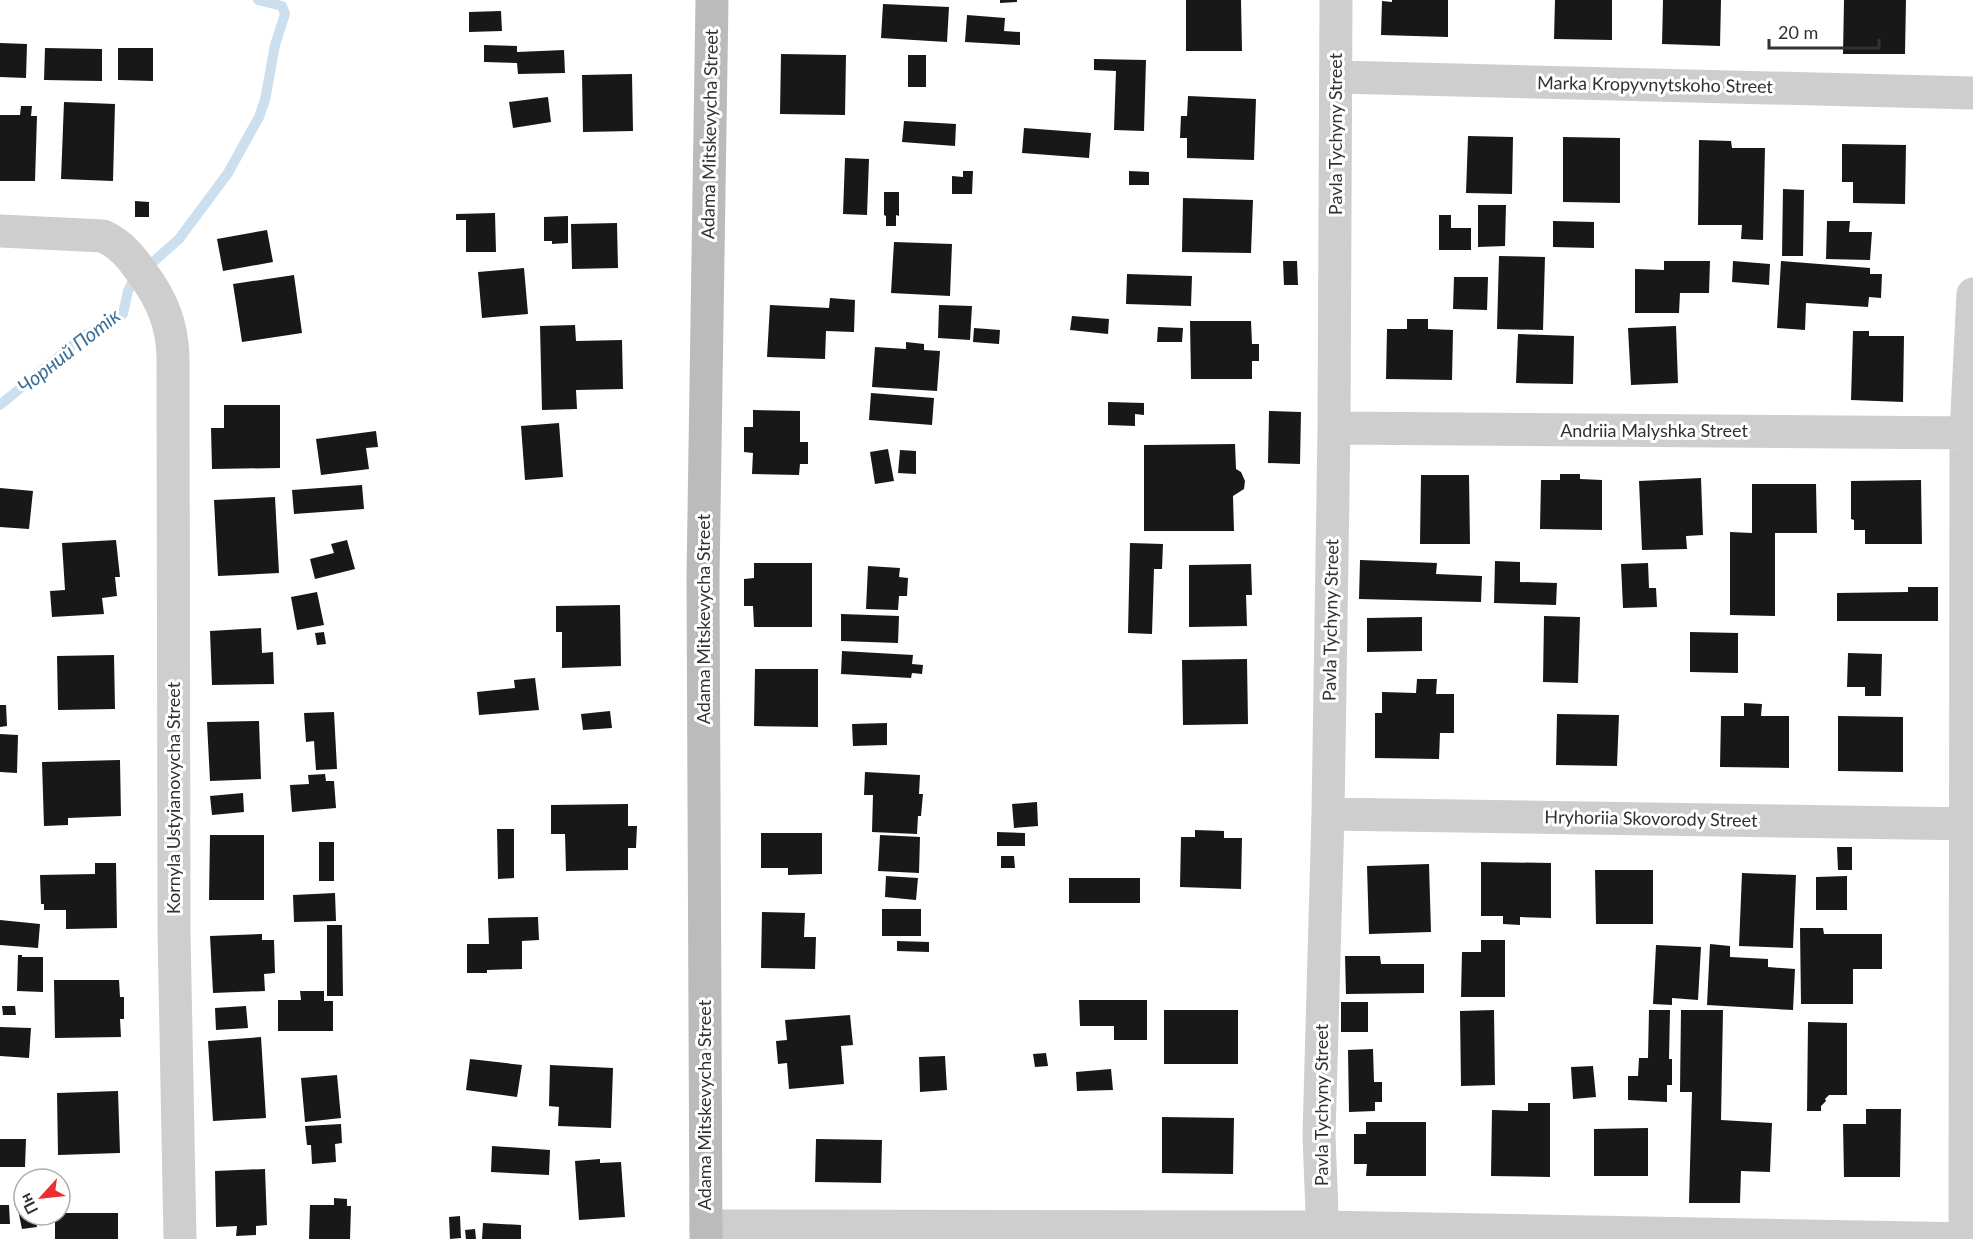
<svg xmlns="http://www.w3.org/2000/svg" width="1973" height="1239" font-family="Lato,sans-serif">
<rect width="100%" height="100%" fill="#fff"/>
<g fill="none" stroke-linecap="round" stroke-linejoin="round">
<path stroke="#cbdfee" stroke-width="10" d="M0,405L85,335L110,324L123,314L128,291L134,279L179,239L228,173L259,117L265,100L275,45L285,14L282,6L258,0"/>
</g>
<path fill="#181818" d="M1000,0H1017V2L1000,3Z
M1186,0H1241L1242,51H1186Z
M1392,0H1448V37L1381,35L1382,1L1392,2Z
M1555,0H1612V40L1554,39Z
M1663,0H1721L1720,46L1662,44Z
M1844,0H1906L1905,54H1843Z
M883,4L949,7L947,42L881,38Z
M501,11L502,31L469,32V12Z
M967,15L1005,18L1004,31L1020,32V45L965,42Z
M0,43L27,44L26,78L0,77Z
M484,45L517,46V52L564,50L565,73L518,74L517,63L484,62Z
M45,48L102,49V81L44,80Z
M118,48H153V81L118,80Z
M781,54L846,55L845,115L780,114Z
M908,55H926V87H908Z
M1094,59L1146,60L1144,131L1114,130L1116,71L1094,70Z
M632,74L633,131L583,132L582,75Z
M1188,96L1256,99L1254,160L1187,158V138H1180L1181,116H1187Z
M548,97L551,122L513,128L509,102Z
M64,102L115,104L113,181L61,179Z
M21,106H32L31,116H37L35,181H0V115H20Z
M904,121L956,124L955,146L902,142Z
M1024,128L1091,133L1089,158L1022,153Z
M1468,136L1513,137L1512,194L1466,193Z
M1563,137L1620,138V203L1563,202Z
M1699,140L1731,141L1732,148H1765L1763,240L1741,239L1742,225H1698Z
M1842,144L1906,145L1905,204L1853,203V182H1842Z
M845,158L869,159L867,215L843,214Z
M963,171H973L972,194H952V176L963,177Z
M1129,171L1149,172V185H1129Z
M1783,189L1804,190L1803,256H1782Z
M884,192H899V216L896,215V226H886V216L884,215Z
M1183,198L1253,200L1251,253L1182,252Z
M135,201L149,202V217H135Z
M1478,205H1506L1505,246L1478,247Z
M495,213L496,252H466V220H456V214Z
M1439,215H1451V228H1471V250H1439Z
M568,216V243L552,244V241H544V217Z
M1553,221L1594,222V248L1553,247Z
M1827,221H1850L1849,232H1872L1870,260L1826,259Z
M617,223L618,268L572,269L571,224Z
M267,230L273,262L223,271L217,239Z
M894,242L952,244L950,296L891,293Z
M1499,256L1545,257L1543,330L1497,329Z
M1283,261H1297L1298,285H1284Z
M1664,261H1710L1709,293H1680L1679,313H1635V269L1664,270Z
M1733,261L1770,264L1769,285L1732,282Z
M1781,261L1870,268V274H1882L1881,298L1869,297L1868,307L1806,303L1805,330L1777,328Z
M524,268L528,314L482,318L478,272Z
M1127,274L1192,276L1191,306L1126,304Z
M294,275L302,333L242,342L233,284Z
M1454,277H1488L1487,310L1453,309Z
M830,298L855,300L854,332L826,331L825,359L767,357L770,305L829,308Z
M939,305L972,306L970,340L938,338Z
M1072,316L1109,319L1108,334L1070,330Z
M1407,319H1428V329L1453,330L1452,380L1386,379L1387,329H1407Z
M1190,321H1251L1252,344H1259V361H1252V379H1191Z
M575,325L576,341L622,340L623,389L576,390L577,409L542,410L540,326Z
M1676,326L1678,383L1631,385L1628,328Z
M1158,327L1183,328L1182,342H1157Z
M974,328L1000,330L999,344L973,342Z
M1853,331H1869V336H1904L1903,402L1851,400Z
M1518,334L1574,336L1573,384L1516,383Z
M906,342L924,344V350L940,351L937,391L872,387L875,347L906,349Z
M871,393L934,398L932,425L869,420Z
M1108,402L1144,403V415L1135,414V426L1108,425Z
M224,405H280V468L212,469L211,428H224Z
M753,410L800,411V442H808V464H800L799,475L752,474L753,453L744,452V427H753Z
M1269,411L1301,412L1300,464L1268,463Z
M559,423L563,477L525,480L521,426Z
M376,431L378,447L366,448L369,469L321,475L316,439Z
M1235,444L1236,469L1241,472L1245,481L1244,489L1233,496L1234,531H1144V445Z
M888,449L894,481L875,484L870,452Z
M900,450L916,451V474L898,473Z
M1560,474H1580V479L1602,480V530L1540,529L1541,480H1560Z
M1421,475H1469L1470,544H1420Z
M1701,478L1703,535L1686,536L1687,549L1642,550L1639,481Z
M1921,480L1922,544H1865V530H1854V520L1851,519V481Z
M1752,484H1816L1817,533H1775V616L1730,615V532L1752,533Z
M362,485L364,509L294,514L292,490Z
M0,488L33,491L29,529L0,527Z
M275,497L279,573L218,576L214,500Z
M116,540L120,577H115L117,596L102,598L104,614L52,617L50,591L65,590L62,543Z
M347,540L355,569L315,579L310,559L334,553L331,544Z
M1130,543L1163,544L1162,569H1154L1152,634L1128,633Z
M1360,560L1437,563L1436,574L1482,576L1481,602L1359,599Z
M1495,561L1520,562V582L1557,583L1556,605L1494,603Z
M754,563H812V627H754L753,606H744V579L754,578Z
M1648,563L1649,588H1656L1657,607L1623,608L1621,564Z
M1251,564L1252,595H1246L1247,626L1189,627V565Z
M868,566L900,568L899,577L908,578L907,596H899L898,610L866,609Z
M1908,587H1938V621H1837V593L1908,592Z
M317,592L324,625L297,630L291,597Z
M620,605L621,666L562,668V632H556V606Z
M841,614L899,616L898,643L841,641Z
M1544,616L1580,617L1578,683L1543,682Z
M1422,617V651L1367,652V618Z
M261,628L262,653L273,652L274,684L212,685L210,631Z
M324,632L326,644L317,645L315,633Z
M1690,632L1738,633V673L1690,672Z
M842,651L913,655L912,664L923,665L922,674L912,673L911,678L841,674Z
M1848,653L1882,654L1881,696H1865V687H1847Z
M114,655L115,709L58,710L57,656Z
M1247,659L1248,724L1183,725L1182,660Z
M755,669H818V727L754,726Z
M535,678L539,710L479,715L477,692L515,688L514,680Z
M1417,679H1437L1436,694H1454V733H1440L1439,759L1375,758V713H1382V692L1416,693Z
M1744,703L1762,704L1761,716H1789V768L1720,767L1721,716H1744Z
M0,705H6L7,726L0,727Z
M610,711L612,728L583,730L581,714Z
M334,712L337,769L316,770L314,741L306,742L304,713Z
M1557,714L1619,715L1617,766L1556,765Z
M1838,716L1903,717V772L1838,771Z
M259,721L261,779L210,781L207,722Z
M887,723V745L853,746L852,724Z
M0,734L18,735L17,773L0,772Z
M120,760L121,816L68,818V825L44,826L42,762Z
M865,772L920,775L919,794H923L921,816H918L917,834L872,832L873,795H864Z
M325,774L326,781H334L336,808L292,812L290,785L309,784L308,775Z
M243,793L244,812L212,815L210,796Z
M1037,802L1038,826L1014,828L1012,804Z
M628,804V826H637L636,848H628V870L566,871L565,834H551V805Z
M497,829H514V878L498,879Z
M1195,830L1224,831V838H1242L1241,889L1180,887L1181,837H1195Z
M997,832L1025,833V846H997Z
M761,833H822V874L788,875V868H761Z
M210,835H264V900H209Z
M880,835L920,837L919,873L878,871Z
M319,842H334V881H319Z
M1837,847H1852V870H1838Z
M1001,856H1014L1015,868H1001Z
M1481,862L1551,863V918L1520,917V925L1503,924V916H1481Z
M95,863H116L117,928L66,929V910H44V904H41L40,875L95,874Z
M1429,864L1431,932L1369,934L1367,866Z
M1595,870H1653V924H1596Z
M1742,873L1796,875L1793,948L1739,946Z
M886,876L918,878L916,900L885,897Z
M1847,876V910H1816V877Z
M1069,878H1140V903H1069Z
M335,893L336,921L294,922L293,895Z
M882,909H921V936H882Z
M762,912L805,913L804,937H816L815,969L761,968Z
M538,917L539,940L522,941V969L487,970V973H467V944H489L488,918Z
M0,920L40,924L38,948L0,945Z
M327,925H342L343,996H327Z
M1800,928H1823L1824,934H1882V969H1853V1004H1801Z
M262,934V940H274L275,973L264,974L265,991L213,993L210,936Z
M1481,940H1505V997H1461L1462,952H1481Z
M897,941L929,942V952L897,951Z
M1710,944L1730,946V957L1768,959V967L1795,969L1793,1010L1707,1005Z
M1656,945L1701,947L1698,1000L1672,998V1005L1653,1004Z
M18,955H22V957H43V992L17,991Z
M1345,956H1380L1381,964H1424V993L1346,994Z
M54,980H119L120,997H124V1019H120L121,1037L55,1038Z
M300,991H324V1001H333V1031H278V1000H301Z
M1079,1000H1147V1040H1114V1026H1080Z
M1341,1002H1368V1032H1341Z
M2,1006H15L16,1015H3Z
M246,1006L248,1028L216,1030L215,1008Z
M1164,1010H1238V1064H1164Z
M1494,1010L1495,1085L1461,1086L1460,1011Z
M1649,1010H1670L1669,1059H1672V1085H1667V1102L1628,1100V1076H1638L1639,1058H1648Z
M1681,1010H1723L1721,1120L1772,1123L1770,1172L1741,1171L1740,1203H1689L1692,1092H1680Z
M850,1015L853,1045L841,1046L844,1084L789,1089L787,1063L778,1064L776,1041L787,1040L785,1020Z
M1808,1022L1847,1023V1095H1829L1825,1099L1826,1101L1821,1106V1111H1807Z
M0,1027L31,1028L29,1058L0,1056Z
M261,1037L266,1118L213,1121L208,1041Z
M1373,1049L1374,1082H1382V1102H1375V1111L1349,1112L1348,1050Z
M1046,1053L1048,1066L1035,1067L1033,1054Z
M945,1056L947,1090L920,1092L919,1057Z
M470,1059L522,1065L517,1097L466,1090Z
M550,1065L613,1068L611,1128L558,1126L559,1107L549,1106Z
M1593,1066L1596,1097L1573,1099L1571,1067Z
M1111,1069L1113,1090L1077,1091L1076,1072Z
M337,1075L341,1118L305,1122L301,1078Z
M118,1091L120,1153L58,1155L57,1093Z
M1528,1103H1550V1177L1491,1176L1492,1110L1528,1111Z
M1866,1109H1901L1900,1177H1844L1843,1124H1866Z
M1162,1117L1234,1118L1233,1174L1162,1173Z
M1366,1122H1426V1176H1366L1367,1164H1354V1134H1366Z
M341,1124L342,1143L335,1144L336,1162L312,1164L311,1145H307L305,1126Z
M1648,1128V1176H1594V1129Z
M0,1139H26L25,1167H0Z
M816,1139L882,1140L881,1183L815,1182Z
M492,1146L550,1150L549,1175L491,1172Z
M600,1159V1163L621,1162L625,1217L579,1220L575,1161Z
M265,1169L267,1225L256,1226V1235L236,1236L237,1226L216,1227L215,1171Z
M334,1198L347,1199V1206H351L350,1239H309L310,1205H334Z
M24,1204V1215H35L37,1227L22,1229L17,1205Z
M0,1205H9L10,1224H0Z
M60,1213H118V1239H55V1215H60Z
M460,1216L461,1238L450,1239L449,1217Z
M483,1223L521,1225V1239H482Z
M475,1229L476,1239H466L465,1230Z"/>
<g fill="none" stroke-linecap="round" stroke-linejoin="round">
<path stroke="#cecece" stroke-width="33" d="M1337,77L1973,93
M0,231L103,236C122,245 131,257 143,274C162,300 172,324 173,356L174,931L180,1239
M1334,428L1973,433
M1328,814L1973,824
M706,1226L1323,1227L1973,1239
M1323,1239L1319,1135L1328,814L1334,428L1336,0
M1965,1239L1966,433L1973,294"/>
<path stroke="#bbb" stroke-width="33" d="M706,1239L703,577L712,0"/>
</g>
<g text-anchor="middle" stroke-width="6" stroke-linejoin="round" paint-order="stroke">
<g font-size="18" fill="#313131" stroke="#fff">
<text transform="translate(1655 85) rotate(1)" y="6">Marka Kropyvnytskoho Street</text>
<text transform="translate(710 134) rotate(-89)" y="6">Adama Mitskevycha Street</text>
<text transform="translate(1336 134) rotate(-90)" y="6">Pavla Tychyny Street</text>
<text x="1654" y="437">Andriia Malyshka Street</text>
<text transform="translate(704 619) rotate(-90)" y="6">Adama Mitskevycha Street</text>
<text transform="translate(1331 620) rotate(-89)" y="6">Pavla Tychyny Street</text>
<text transform="translate(174 798) rotate(-90)" y="6">Kornyla Ustyianovycha Street</text>
<text transform="translate(1651 819) rotate(1)" y="6">Hryhoriia Skovorody Street</text>
<text transform="translate(705 1105) rotate(-90)" y="6">Adama Mitskevycha Street</text>
<text transform="translate(1322 1105) rotate(-90)" y="6">Pavla Tychyny Street</text>
</g>
<g font-size="20" font-style="italic" fill="#3a6f97" stroke="#fff">
<text transform="translate(69 351) rotate(-38)" y="7">Чорний Потік</text>
</g>
</g>
<g transform="translate(42 1197) rotate(243)"><circle r="28" fill="#ffffff" stroke="#adadad" stroke-width="1.5"/>
<path d="M0-4.5L10 22L0 15L-10 22Z" fill="#ec2e33"/>
<text y="-9" font-size="16" font-weight="bold" text-anchor="middle" fill="#313131">Пн</text>
</g>
<path d="M1769 39v9h110v-9" fill="none" stroke="#313131" stroke-width="3"/>
<text x="1778" y="39" font-size="18" fill="#313131" stroke="#ffffff" stroke-width="4.5" paint-order="stroke">20 m</text>
</svg>
